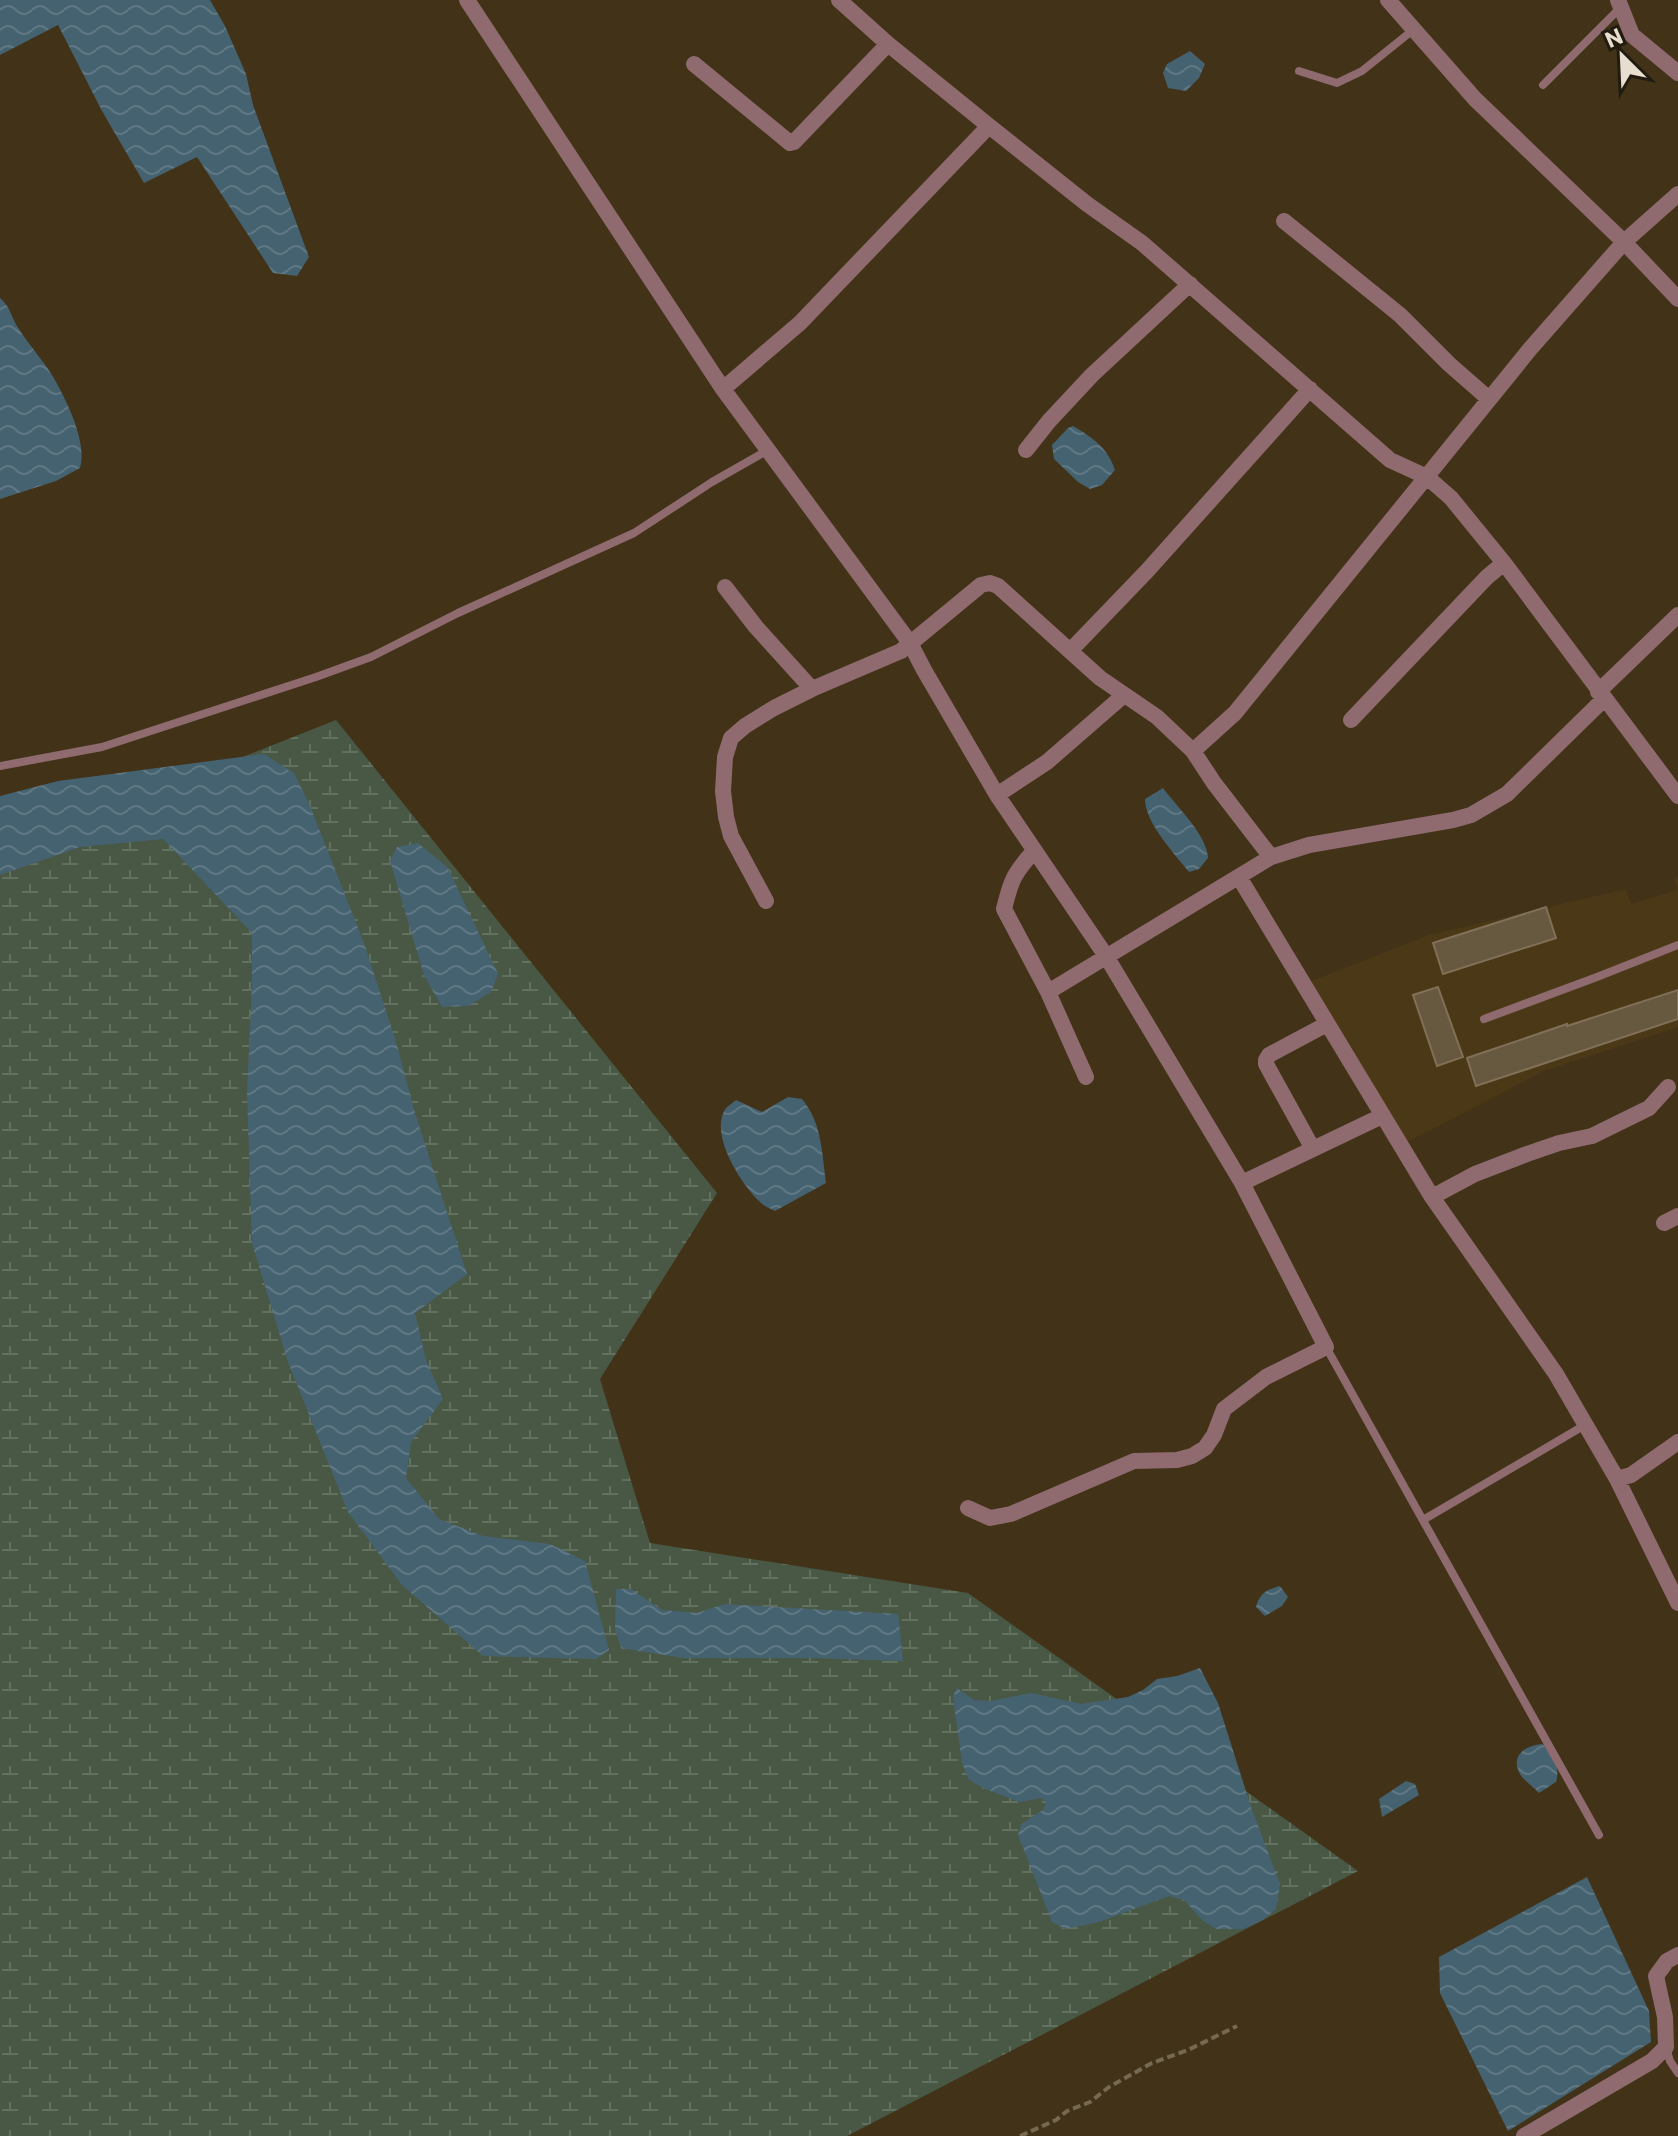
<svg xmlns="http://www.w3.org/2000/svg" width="1678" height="2136" font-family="Commissioner,sans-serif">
<defs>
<pattern id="wetland-marsh" width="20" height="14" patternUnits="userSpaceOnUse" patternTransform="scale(2)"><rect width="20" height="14" fill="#485845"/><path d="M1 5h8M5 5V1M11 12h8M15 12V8" fill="none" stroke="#62705f"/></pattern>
<pattern id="water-waves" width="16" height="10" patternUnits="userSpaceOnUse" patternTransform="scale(2)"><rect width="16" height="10" fill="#456271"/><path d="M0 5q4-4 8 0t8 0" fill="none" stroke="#607884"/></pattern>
</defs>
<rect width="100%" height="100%" fill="#413218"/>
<path fill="#4b3817" d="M1678,877V1027L1544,1071L1404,1144L1311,981L1429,935L1626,889L1631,904L1677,890L1674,878Z"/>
<path fill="url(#wetland-marsh)" d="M336,720L717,1193L600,1379L650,1543L968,1593L1358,1871L847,2136H0V853Z"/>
<path fill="url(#water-waves)" d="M0,0H210L225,26L246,74L253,105L309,257L297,276L273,273L197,157L144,183L102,111L58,25L0,55Z
M1190,51L1205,64L1199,78L1186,91L1168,88L1163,73L1167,64Z
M0,298C11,307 11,318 19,329C29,345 42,359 52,375C65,397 88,442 80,468L56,481L0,499Z
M1073,426C1092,437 1108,448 1115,470L1102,485L1090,489L1078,482L1054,459L1052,445L1068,428Z
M264,754L294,773L310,806L364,943L397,1045L414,1110L467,1274L415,1313L426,1360L443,1399L411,1442L406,1478L439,1519L483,1536L550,1544L585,1561L609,1650L596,1659L483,1656L402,1585L348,1512L288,1362L252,1243L247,1092L252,985V933L163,839L80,847L0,875V796L58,781Z
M1163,788C1177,807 1207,835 1208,858L1199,869L1189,872C1175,854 1145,823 1145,799Z
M418,843L448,868L498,974L491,992L468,1006L442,1007L424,975L390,861L397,847Z
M788,1097L802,1099C822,1123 822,1153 826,1183L775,1211C770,1208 763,1206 759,1201C741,1184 708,1133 726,1108C729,1105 733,1103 736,1100L762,1112Z
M1280,1586L1288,1597L1282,1606L1265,1616L1256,1607C1260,1593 1266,1590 1280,1586Z
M616,1589H631L662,1610L697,1613L725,1604L898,1614L903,1661L815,1658H683L621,1648L615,1629Z
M1200,1668L1218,1703L1251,1807L1280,1884L1276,1909L1263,1920L1243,1929H1216L1202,1920L1184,1900L1169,1896L1099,1922L1065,1929L1052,1922L1018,1835L1021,1824L1043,1810L1046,1803L1042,1798L1019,1802L983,1788L969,1780L962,1763L953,1696L957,1688L974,1700L991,1701L1031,1693L1081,1704L1128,1697L1143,1690L1157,1679L1177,1676Z
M1543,1744C1552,1757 1561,1766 1556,1782L1539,1793C1534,1787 1523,1780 1520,1774C1509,1754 1528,1745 1543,1744Z
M1406,1781L1415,1784L1419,1795L1382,1817L1379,1799Z
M1587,1877L1649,2011L1651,2042L1508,2131L1440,1993L1439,1957Z"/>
<path fill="#675840" stroke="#817055" stroke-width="2" d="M1546,907L1556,938L1443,974L1433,943Z
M1438,987L1463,1057L1437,1066L1413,995Z
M1678,990V1019L1476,1086L1467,1058L1567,1024V1026Z"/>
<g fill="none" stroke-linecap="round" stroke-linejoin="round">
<path stroke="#766952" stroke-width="4" stroke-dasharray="8 4" stroke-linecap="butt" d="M1020,2136L1056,2120L1067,2111L1090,2102L1109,2087L1152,2063L1188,2050L1237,2026"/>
<path stroke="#8f6b6f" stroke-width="8" d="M1299,71L1337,83L1362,71L1413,30
M1543,85L1620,8
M0,766L102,747L316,677L371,657L458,613L634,533L712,482L768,450
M1484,1019L1597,977L1678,945
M1326,1347L1599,1835
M1423,1520L1585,1425
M1666,2048L1670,2061L1678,2073"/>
<path stroke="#8f6b6f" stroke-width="16" d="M467,0L723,389L910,643L924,670L997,795L1106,956L1242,1183L1326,1347L1266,1377L1224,1409L1214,1435L1205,1448L1192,1456L1177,1460L1134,1461L1011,1514L990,1518L968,1508
M839,0L888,44L989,126L1087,204L1142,243L1390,460L1427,477L1451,498L1504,563L1678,796
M1388,0L1475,99L1624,242L1678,299
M1618,0L1632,35L1678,73
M694,64L790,143L794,142L888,44
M1284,221L1400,315L1449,364L1489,399
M723,389L800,323L989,126
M1310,389L1147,571L1070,651L1100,678L1157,717L1193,751L1235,713L1530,349L1624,242L1678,194
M1026,450L1049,421L1092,375L1190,284
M725,587L756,627L812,689
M1598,692L1678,615
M1351,720L1487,577L1504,563
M1193,751L1214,783L1271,857
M997,795L1047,762L1124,695
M1034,851C1014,873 1011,880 1004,909L1048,992L1086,1077
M1239,877L1432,1197L1556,1374L1617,1479L1678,1603
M766,901L731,836L726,817L723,791L725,757L731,738L745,726L774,708L812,689L901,651L981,585L990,583L998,586L1070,651
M1048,992L1271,857L1309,845L1453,820L1471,815L1507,794L1604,699
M1313,1149L1266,1064V1060L1269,1055L1327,1024
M1242,1183L1382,1116
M1432,1197L1475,1174L1527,1154L1559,1143L1592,1136L1649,1108L1668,1087
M1664,1223L1678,1216
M1617,1479L1631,1475L1678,1442
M1524,2136L1652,2061L1666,2047L1665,2017L1656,1976L1667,1961L1678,1955"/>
</g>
<g transform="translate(1622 56) rotate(336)" stroke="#221b10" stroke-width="6" paint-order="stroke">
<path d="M0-6L14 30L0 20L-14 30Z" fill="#e8decf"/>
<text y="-12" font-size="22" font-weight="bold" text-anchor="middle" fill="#e8decf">N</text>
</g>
</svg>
